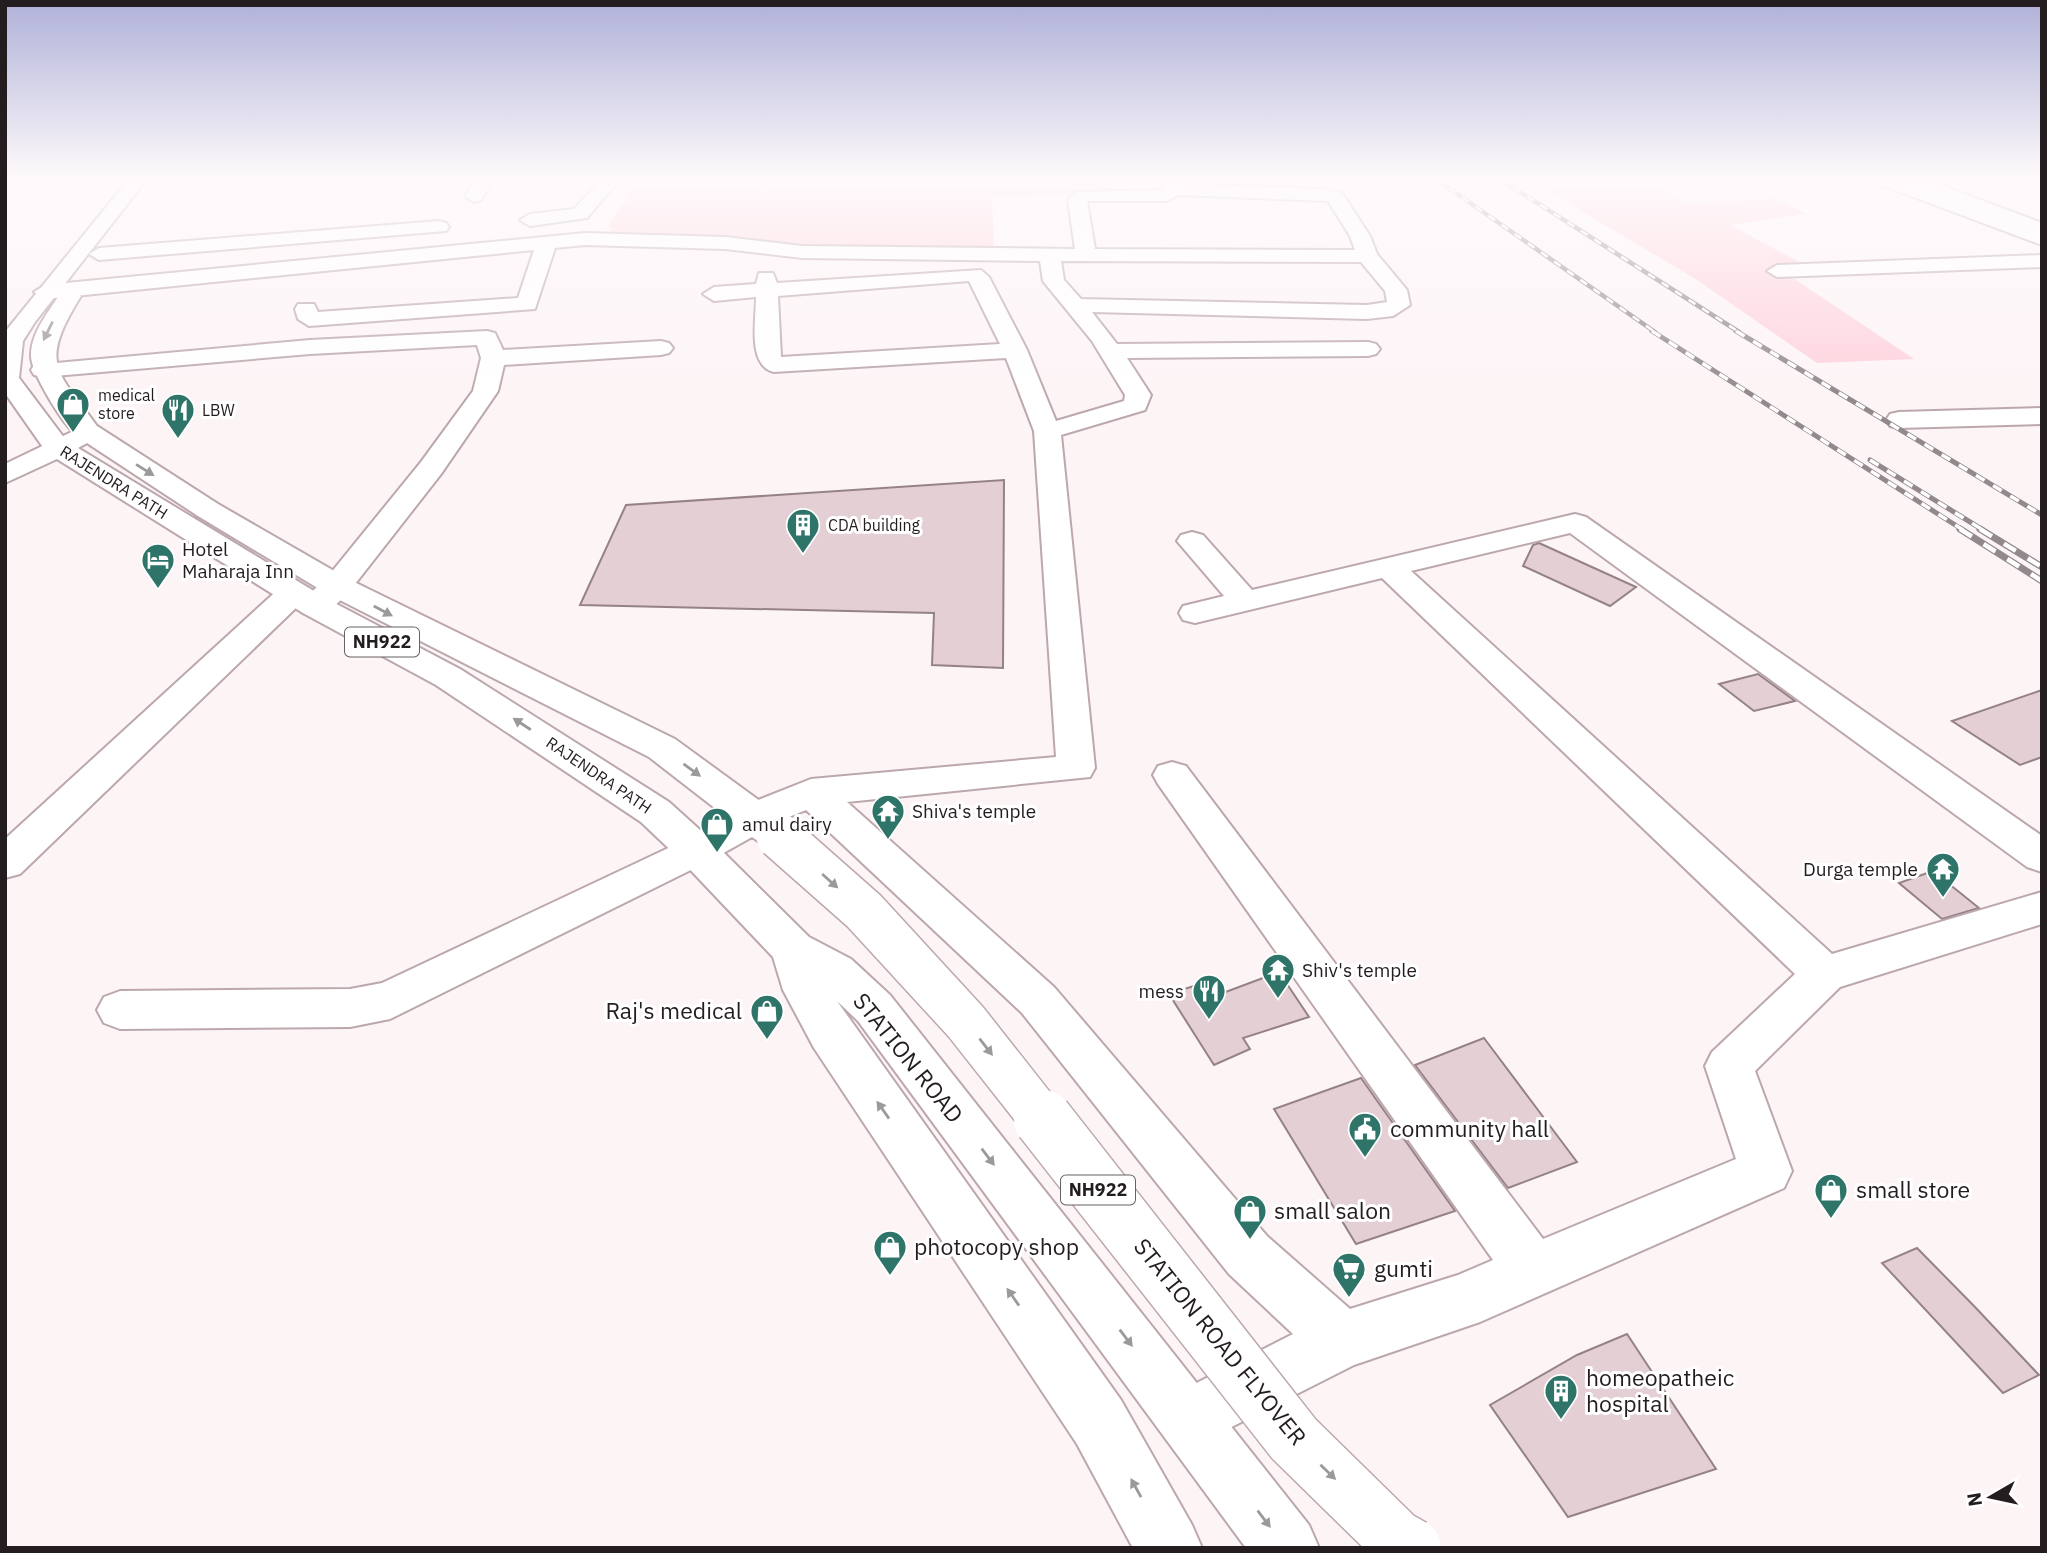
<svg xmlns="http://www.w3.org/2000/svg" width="2047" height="1553" font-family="'IBM Plex Sans',sans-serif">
<rect width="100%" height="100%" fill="#fdf4f6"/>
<path fill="#fed2dd" d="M639,179H1057L1058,184H1076V194L992,197L994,249L844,250L757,241L626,237L611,232L609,223Z
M1528,179H1647L1686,203L1775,198L1806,214L1730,225L1801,263L1781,270L1914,359L1817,363L1694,278Z"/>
<path fill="#e4cfd4" stroke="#958286" stroke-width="2" d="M1004,480L1003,668L932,665L934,613L580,605L626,505Z
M1539,543L1636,587L1610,606L1523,566L1533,545Z
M1758,674L1795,701L1754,711L1719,684Z
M2042,690V757L2020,765L1952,721Z
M1933,871L1979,908L1942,919L1899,883Z
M1279,972L1309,1017L1243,1038L1250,1049L1214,1065L1169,994L1206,982L1215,996Z
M1484,1038L1577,1162L1508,1188L1415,1065Z
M1361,1078L1455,1211L1356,1244L1274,1109Z
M1917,1248L1975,1307L2039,1375L2003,1393L1882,1263Z
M1627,1334L1716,1469L1568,1517L1490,1405L1577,1355Z"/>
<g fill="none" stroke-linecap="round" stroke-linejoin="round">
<defs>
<path id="street" d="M476,179H494L481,200L474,202L465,196Z
M602,179H620L587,218L530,226L520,220L530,214L574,209Z
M1169,179H1187L1186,184L1321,189L1342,193L1370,236L1377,254L1407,290L1410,305L1393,316L1367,319L1092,312L1117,344L1368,342L1376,344L1380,349L1376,354L1368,356L1127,358L1151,395L1145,410L1061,435L1095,768L1090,777L847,802L1054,987L1267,1236L1350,1309L1458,1275L1493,1260L1158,784L1153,775L1158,766L1172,762L1186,766L1543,1239L1736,1159L1705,1066L1712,1052L1795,974L1382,578L1195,623L1183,620L1179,613L1183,606L1224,596L1177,541L1181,535L1192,532L1203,535L1252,590L1575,514L1586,517L2042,836V872L2027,867L1570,533L1411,571L1832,954L2042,892V924L1840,987L1755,1071L1792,1171L1784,1188L1480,1322L1354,1365L1188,1449L1167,1440L1158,1419L1167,1398L1293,1334L1229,1274L1022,1013L806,810L757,830L743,826L737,816L743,806L811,779L1056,757L1034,431L1006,358L774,372C747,366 756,320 756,297L714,301L703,294L714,287L756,284L759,273H773L777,283L981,270L989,277L1027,350L1056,421L1124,401L1125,395L1092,341L1043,281L1040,261L802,258L725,249L585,245L555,248L535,309L309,326L298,319L295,309L298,304H314L318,312L518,298L534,250L45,299L34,292L45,285L585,233L725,237L802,246L1075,249L1068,200L1075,192L1162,190ZM1179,195L1328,201L1350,236L1355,250L1095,249L1087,201H1166ZM1061,261L1361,262L1385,291L1387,302L1367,305L1081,299L1064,280ZM969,281L1000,344L781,357L778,296Z
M439,221L446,223L449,227L446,231L99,260L89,254L99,248Z
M2042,255V267L1777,277L1767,271L1777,265Z
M487,331L495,333L503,350L661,341L669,343L673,348L669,353L661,355L504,365L498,391L441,474L348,593L327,613L315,616L303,613L300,604L20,874L5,878V839L282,586L293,583L304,586L309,593L307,596L326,579L421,462L473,391L481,358L477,345L310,354L43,377L34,375L31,370L34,365L310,340Z
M2042,408V424L1899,428L1890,426L1886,420L1890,414L1899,412Z
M696,835L711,840L717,850L711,860L390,1019L350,1027L120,1029L104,1023L97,1010L104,997L120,991L350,989L382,983Z"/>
<path id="secondary" d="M129,179H147L35,322L23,341L19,378L71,447L67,453H47L5,393V332Z
M1873,179H1897L2042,232V245L1876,183Z
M70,289L81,296C36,368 59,371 101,432L97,438C92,439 87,441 81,438C67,432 30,372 31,355C31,332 50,310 62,291Z
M696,835L711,840L809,937L851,959L890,995L1309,1525L1319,1548H1246L858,1021L837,1001L1121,1400L1192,1525L1202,1548H1133L1077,1444L814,1048L783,990L773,957L681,860L675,850L681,840Z"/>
<path id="highway" d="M1901,179H1925L2042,223V236L1904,183Z
M88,424L97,426L218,504L348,579L675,739L764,804C776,808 792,824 799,836L793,846C776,851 767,848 752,837L711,860L696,865L681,860L641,822L436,685L303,613L57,459L5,483V464ZM87,443L198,516L326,593L649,757L725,816L700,830L669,802L460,669L327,599L78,448Z"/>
</defs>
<use href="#street" stroke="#bca8ac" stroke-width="4"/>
<use href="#secondary" stroke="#bca8ac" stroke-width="4"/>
<use href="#highway" stroke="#bca8ac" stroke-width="4"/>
<use href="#street" fill="#fff" fill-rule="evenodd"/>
<use href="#secondary" fill="#fff" fill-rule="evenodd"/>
<use href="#highway" fill="#fff" fill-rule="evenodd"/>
<defs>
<path id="rail-far2" d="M1436,179L1655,332
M1500,179L1739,332"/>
<path id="rail-far1" d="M1652,331L1963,530
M1736,331L2042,515
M1870,460L1983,530"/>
<path id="rail" d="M1960,529L2042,581
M1980,529L2042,567"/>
</defs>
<use href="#rail-far2" stroke="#91898b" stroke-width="4.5"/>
<use href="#rail-far1" stroke="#91898b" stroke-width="5"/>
<use href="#rail" stroke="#91898b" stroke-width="7"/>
<use href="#rail-far2" stroke="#fff" stroke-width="2.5" stroke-dasharray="8" stroke-linecap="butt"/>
<use href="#rail-far1" stroke="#fff" stroke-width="3.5" stroke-dasharray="10" stroke-linecap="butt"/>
<use href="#rail" stroke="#fff" stroke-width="4.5" stroke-dasharray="14" stroke-linecap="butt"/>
<defs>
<path id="highway-bridge-far1" d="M779,836L864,911L966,1022L1044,1121"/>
<path id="highway-bridge" d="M1043,1119L1294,1439L1396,1539L1412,1548"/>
</defs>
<use href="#highway-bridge-far1" stroke="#bca8ac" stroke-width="48" stroke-linecap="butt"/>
<use href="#highway-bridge" stroke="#bca8ac" stroke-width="61" stroke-linecap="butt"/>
<use href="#highway-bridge-far1" stroke="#fff" stroke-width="45"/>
<use href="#highway-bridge" stroke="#fff" stroke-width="58"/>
</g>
<defs><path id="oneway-solid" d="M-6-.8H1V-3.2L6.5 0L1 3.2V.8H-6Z" transform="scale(1.75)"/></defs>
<g fill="#9c999a">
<use href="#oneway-solid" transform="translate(48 331) rotate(116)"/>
<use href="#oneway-solid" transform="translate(145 470) rotate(32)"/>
<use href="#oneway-solid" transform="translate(383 611) rotate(28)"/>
<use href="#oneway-solid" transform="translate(522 724) rotate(-147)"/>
<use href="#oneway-solid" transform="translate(692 770) rotate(36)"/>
<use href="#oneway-solid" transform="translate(830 881) rotate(42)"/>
<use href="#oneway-solid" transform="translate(986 1047) rotate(52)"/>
<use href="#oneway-solid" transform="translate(883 1110) rotate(-125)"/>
<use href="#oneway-solid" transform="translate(988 1157) rotate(53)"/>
<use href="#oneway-solid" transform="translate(1013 1297) rotate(-125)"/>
<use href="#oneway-solid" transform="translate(1126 1338) rotate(53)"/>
<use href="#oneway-solid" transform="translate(1328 1472) rotate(44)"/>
<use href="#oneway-solid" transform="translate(1136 1488) rotate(-119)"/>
<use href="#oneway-solid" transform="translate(1264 1519) rotate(53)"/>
</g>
<linearGradient id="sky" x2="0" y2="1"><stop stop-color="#afb1d8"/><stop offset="0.45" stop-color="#fefafb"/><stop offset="1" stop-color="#fefafb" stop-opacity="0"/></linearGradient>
<rect width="2047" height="396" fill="url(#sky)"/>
<defs>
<symbol id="shop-pin" viewBox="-11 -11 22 30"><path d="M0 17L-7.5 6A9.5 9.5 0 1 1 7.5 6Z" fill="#2e7469" stroke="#fff"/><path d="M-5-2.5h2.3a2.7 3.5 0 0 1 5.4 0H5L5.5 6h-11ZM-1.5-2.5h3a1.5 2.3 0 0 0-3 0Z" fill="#fff"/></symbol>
<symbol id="restaurant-pin" viewBox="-11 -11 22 30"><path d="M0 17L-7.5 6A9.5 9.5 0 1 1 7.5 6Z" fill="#2e7469" stroke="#fff"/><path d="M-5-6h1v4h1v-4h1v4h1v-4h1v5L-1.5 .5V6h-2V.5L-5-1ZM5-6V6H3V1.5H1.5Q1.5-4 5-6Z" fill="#fff"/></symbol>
<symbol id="building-pin" viewBox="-11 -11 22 30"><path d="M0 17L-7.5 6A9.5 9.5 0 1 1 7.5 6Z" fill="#2e7469" stroke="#fff"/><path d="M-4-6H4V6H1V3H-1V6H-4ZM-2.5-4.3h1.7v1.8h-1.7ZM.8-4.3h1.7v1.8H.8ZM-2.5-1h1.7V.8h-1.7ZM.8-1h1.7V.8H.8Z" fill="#fff"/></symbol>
<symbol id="hotel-pin" viewBox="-11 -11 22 30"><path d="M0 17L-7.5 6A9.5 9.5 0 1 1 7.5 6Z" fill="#2e7469" stroke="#fff"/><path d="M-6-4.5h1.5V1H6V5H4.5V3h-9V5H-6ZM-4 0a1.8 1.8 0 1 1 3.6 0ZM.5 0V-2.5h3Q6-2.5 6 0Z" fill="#fff"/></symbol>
<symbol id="temple-pin" viewBox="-11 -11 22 30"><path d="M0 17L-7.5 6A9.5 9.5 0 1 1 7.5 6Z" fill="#2e7469" stroke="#fff"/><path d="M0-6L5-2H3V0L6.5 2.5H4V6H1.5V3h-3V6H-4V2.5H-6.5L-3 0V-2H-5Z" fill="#fff"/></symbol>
<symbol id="civic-pin" viewBox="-11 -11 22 30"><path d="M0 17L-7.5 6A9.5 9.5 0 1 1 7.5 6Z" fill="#2e7469" stroke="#fff"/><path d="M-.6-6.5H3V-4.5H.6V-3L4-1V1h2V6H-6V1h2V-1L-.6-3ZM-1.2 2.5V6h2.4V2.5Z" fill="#fff"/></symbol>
<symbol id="supermarket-pin" viewBox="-11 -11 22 30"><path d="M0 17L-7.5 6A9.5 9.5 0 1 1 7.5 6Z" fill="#2e7469" stroke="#fff"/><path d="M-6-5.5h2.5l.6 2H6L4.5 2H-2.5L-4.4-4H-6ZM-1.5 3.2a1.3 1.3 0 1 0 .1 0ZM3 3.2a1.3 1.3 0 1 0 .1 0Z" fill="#fff"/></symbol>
</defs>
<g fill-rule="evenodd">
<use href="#shop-pin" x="54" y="385" width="38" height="52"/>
<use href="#restaurant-pin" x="159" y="391" width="38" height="52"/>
<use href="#building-pin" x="784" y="506" width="38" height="52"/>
<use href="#hotel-pin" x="139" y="541" width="38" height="52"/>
<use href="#temple-pin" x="869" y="792" width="38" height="52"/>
<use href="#shop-pin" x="698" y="805" width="38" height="52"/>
<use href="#temple-pin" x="1924" y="850" width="38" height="52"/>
<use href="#temple-pin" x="1259" y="951" width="38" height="52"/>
<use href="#restaurant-pin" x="1190" y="972" width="38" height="52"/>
<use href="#shop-pin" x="748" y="992" width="38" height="52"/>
<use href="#civic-pin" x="1346" y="1110" width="38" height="52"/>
<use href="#shop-pin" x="1812" y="1171" width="38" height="52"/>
<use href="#shop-pin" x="1231" y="1192" width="38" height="52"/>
<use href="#shop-pin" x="871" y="1228" width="38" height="52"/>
<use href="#supermarket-pin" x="1330" y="1250" width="38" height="52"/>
<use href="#building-pin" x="1542" y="1372" width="38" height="52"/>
</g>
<g text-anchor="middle" stroke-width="6" stroke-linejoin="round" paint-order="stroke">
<g font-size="16" fill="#241d1f" stroke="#fff" text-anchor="start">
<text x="98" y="401">medical<tspan x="98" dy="18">store</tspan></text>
<text x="202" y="416">LBW</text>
<text x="828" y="531">CDA building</text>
</g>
<g font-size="16" fill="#241d1f" stroke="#fff">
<text transform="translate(114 482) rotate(32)" y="6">RAJENDRA PATH</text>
<text transform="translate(599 775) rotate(34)" y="6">RAJENDRA PATH</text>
</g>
<g fill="#fff" stroke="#666162" stroke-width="2">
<rect x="345" y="627.5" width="74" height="29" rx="5"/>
<rect x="1061" y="1175.5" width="74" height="29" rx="5"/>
</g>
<g font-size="18" font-weight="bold" fill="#241d1f">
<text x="382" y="648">NH922</text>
<text x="1098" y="1196">NH922</text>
</g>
<g font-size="19" fill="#241d1f" stroke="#fff" text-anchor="start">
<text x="182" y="556">Hotel<tspan x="182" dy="22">Maharaja Inn</tspan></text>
<text x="912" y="818">Shiva's temple</text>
<text x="742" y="831">amul dairy</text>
<text x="1918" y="876" text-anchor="end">Durga temple</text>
<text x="1302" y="977">Shiv's temple</text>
<text x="1184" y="998" text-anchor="end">mess</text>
</g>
<g font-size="23" fill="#241d1f" stroke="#fff" text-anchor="start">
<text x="742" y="1019" text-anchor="end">Raj's medical</text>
<text x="1390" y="1137">community hall</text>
<text x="1856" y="1198">small store</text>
<text x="1274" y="1219">small salon</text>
<text x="914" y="1255">photocopy shop</text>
<text x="1374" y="1277">gumti</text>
<text x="1586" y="1386">homeopatheic<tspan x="1586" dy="26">hospital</tspan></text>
</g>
<g font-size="23" fill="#241d1f" stroke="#fff">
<text transform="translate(908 1058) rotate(51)" y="8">STATION ROAD</text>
<text transform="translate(1220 1342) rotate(51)" y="8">STATION ROAD FLYOVER</text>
</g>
</g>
<rect width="2047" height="1553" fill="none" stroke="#241d1f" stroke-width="14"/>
<g transform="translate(1991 1497) rotate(261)" stroke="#ffffff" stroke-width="5" paint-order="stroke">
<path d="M0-5L12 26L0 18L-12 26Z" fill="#241d1f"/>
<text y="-10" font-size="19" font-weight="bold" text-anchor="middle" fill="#241d1f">N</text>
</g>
</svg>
